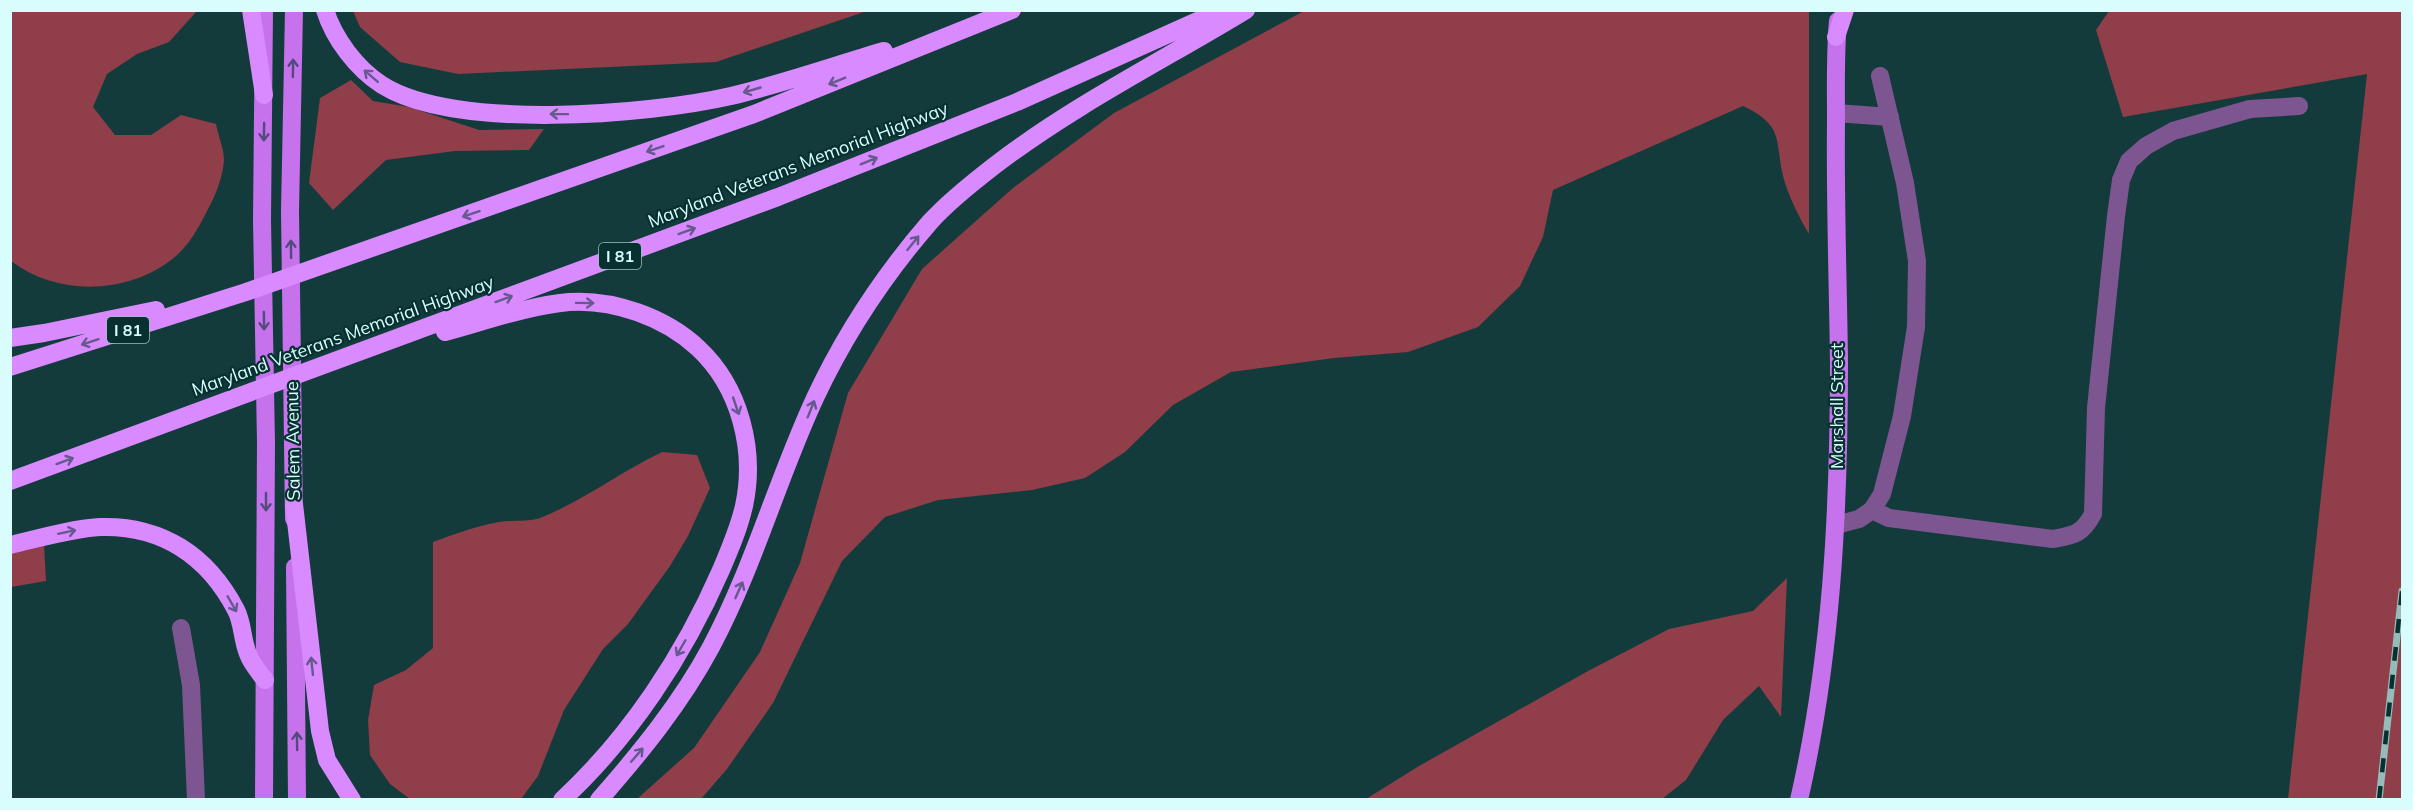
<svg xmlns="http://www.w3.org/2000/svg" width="2413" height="810" font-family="Mulish,sans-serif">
<rect width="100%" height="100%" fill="#133b3b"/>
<path fill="#903e49" d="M10,11H197L169,42L137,54L107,74L93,107L115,135H151L181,115L216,124C218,135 224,149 224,160C223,177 215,197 207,211C199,227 189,245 176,256C130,295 58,297 11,261Z
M353,11H867L716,62L458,74L400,62L360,27Z
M1304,11H1809V234C1799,217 1791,201 1785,183C1773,144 1788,127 1743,106L1553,190L1543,237L1520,286L1478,327L1408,352L1334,358L1231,372L1173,405L1125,452L1085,478L1032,490L938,500L885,517L842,561L773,703L727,769L701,799H637L694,748L760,652L800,563L848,393L922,269L1013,188L1114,113Z
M2109,11H2402V799H2288L2367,74L2123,117L2096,30Z
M351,80L373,101L409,107L479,130L544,129L529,150L455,151L386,160L333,210L309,183L320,98Z
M662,452L697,455L710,488L688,536L670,566L628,624L603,649L564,710L538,776L521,799H410L390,784L370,755L368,720L374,685L406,670L433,648V542C455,534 476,526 499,522C512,520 528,522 540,518C583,501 620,472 662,452Z
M44,545L46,581L11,587V552Z
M1787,578L1781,717L1759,686L1723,720L1686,780L1662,799H1366L1419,766L1588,671L1669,629L1753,611Z"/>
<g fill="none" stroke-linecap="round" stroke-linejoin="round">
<path stroke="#7d5691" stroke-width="18" d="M1836,113L1890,117
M1872,510L1889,518L2053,539C2075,535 2082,534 2093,514L2096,408L2116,216L2121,180L2129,161L2146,146L2173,131L2250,109L2299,106
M1836,525L1859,519L1872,510L1882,494L1902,416L1916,327L1917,261L1905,183L1880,76
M181,628L191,685L196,800"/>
<path stroke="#c572ec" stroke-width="18" d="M294,519L290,211L294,10
M295,567L297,800
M264,800L266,443L262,220L264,10
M1799,800C1832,656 1839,509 1839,362C1838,282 1835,201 1836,121C1836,88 1835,54 1838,21"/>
<path stroke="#d88afe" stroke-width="18" d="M251,10L264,95
M325,10C334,39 357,69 382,85C455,131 648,115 731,96C782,84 833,66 884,51
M1836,37L1845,10
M445,332C486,321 527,306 569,302C613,299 665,317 698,348C740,387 756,450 744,506C739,528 730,549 721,570C684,655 630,737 562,800
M10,338L44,333L156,310
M10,367L246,292L754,114L1012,10
M10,481L778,197L1017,102L1222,10
M294,504L320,731L327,760L352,800
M10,545C40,538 70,529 100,527C162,525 208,556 236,610C243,623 242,640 248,654C251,663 259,672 265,680
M599,800C641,752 681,703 711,647C754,566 777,480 815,398C845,334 884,275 930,222C949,201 972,183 994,166C1072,106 1162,61 1246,10"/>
<defs>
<path id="rail" d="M2379,800L2402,591"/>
</defs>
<use href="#rail" stroke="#95bbba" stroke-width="7"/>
<use href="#rail" stroke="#073130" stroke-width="4.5" stroke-dasharray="14" stroke-linecap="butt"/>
</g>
<defs><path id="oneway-shaft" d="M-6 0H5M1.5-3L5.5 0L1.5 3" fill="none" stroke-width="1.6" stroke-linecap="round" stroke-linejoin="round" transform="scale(1.5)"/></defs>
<g stroke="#534b7b">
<use href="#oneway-shaft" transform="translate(293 68) rotate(-89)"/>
<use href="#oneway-shaft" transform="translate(264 132) rotate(91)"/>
<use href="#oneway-shaft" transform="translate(291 249) rotate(-91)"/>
<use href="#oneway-shaft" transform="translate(264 321) rotate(89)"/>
<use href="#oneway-shaft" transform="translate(266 502) rotate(90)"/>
<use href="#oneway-shaft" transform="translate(297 741) rotate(-91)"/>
</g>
<g stroke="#65598d">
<use href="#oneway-shaft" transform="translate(371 76) rotate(-139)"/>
<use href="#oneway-shaft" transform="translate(837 81) rotate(158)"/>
<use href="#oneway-shaft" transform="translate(752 90) rotate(164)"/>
<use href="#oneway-shaft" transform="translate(559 114) rotate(-179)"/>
<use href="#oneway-shaft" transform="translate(655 149) rotate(161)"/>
<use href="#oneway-shaft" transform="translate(869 161) rotate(-22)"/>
<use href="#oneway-shaft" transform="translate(471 214) rotate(161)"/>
<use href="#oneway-shaft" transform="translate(687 231) rotate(-20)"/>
<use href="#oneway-shaft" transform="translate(913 243) rotate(-51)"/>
<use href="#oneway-shaft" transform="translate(504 299) rotate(-20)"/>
<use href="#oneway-shaft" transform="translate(585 303) rotate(1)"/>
<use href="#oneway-shaft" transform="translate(90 342) rotate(162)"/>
<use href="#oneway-shaft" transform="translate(736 406) rotate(71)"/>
<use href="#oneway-shaft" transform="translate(811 409) rotate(-68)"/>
<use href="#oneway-shaft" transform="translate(65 461) rotate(-20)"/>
<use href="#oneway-shaft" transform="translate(67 532) rotate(-12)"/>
<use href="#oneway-shaft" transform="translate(739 590) rotate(-66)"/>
<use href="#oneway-shaft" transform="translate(232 604) rotate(60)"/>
<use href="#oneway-shaft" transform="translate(681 648) rotate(120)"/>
<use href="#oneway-shaft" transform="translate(312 666) rotate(-96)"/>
<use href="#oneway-shaft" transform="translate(637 755) rotate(-49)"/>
</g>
<g text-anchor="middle" stroke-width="4.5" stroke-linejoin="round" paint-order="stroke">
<g fill="#073130" stroke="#9ac0bf" stroke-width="1.5">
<rect x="599" y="243" width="42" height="26" rx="4.5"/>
<rect x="107" y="317" width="42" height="26" rx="4.5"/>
</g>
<g font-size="16" font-weight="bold" fill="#d9fdfc">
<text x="620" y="262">I 81</text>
<text x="128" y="336">I 81</text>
</g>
<g font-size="18" fill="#d9fdfc" stroke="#073130">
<text transform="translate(798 165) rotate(-21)" y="6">Maryland Veterans Memorial Highway</text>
<text transform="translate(343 336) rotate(-20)" y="6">Maryland Veterans Memorial Highway</text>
<text transform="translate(1837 406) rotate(-90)" y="6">Marshall Street</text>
<text transform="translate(293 441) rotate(-91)" y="6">Salem Avenue</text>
</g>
</g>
<rect width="2413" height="810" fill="none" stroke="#d9fdfc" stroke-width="24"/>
</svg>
